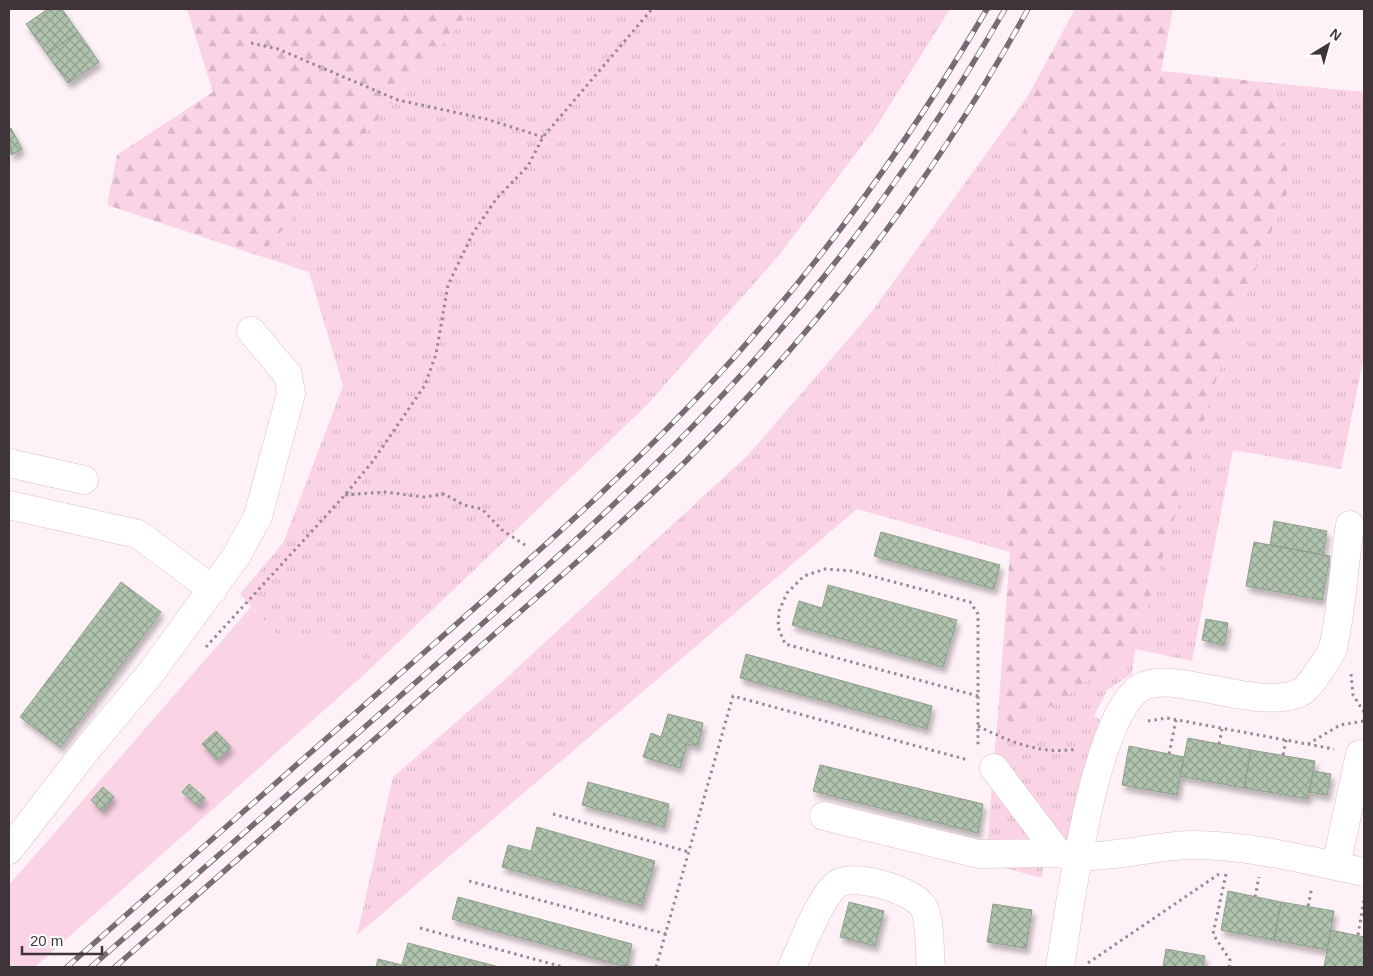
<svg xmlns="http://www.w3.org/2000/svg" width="1373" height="976" font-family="Helvetica,sans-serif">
<defs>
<pattern id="grass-tufts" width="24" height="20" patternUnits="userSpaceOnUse" patternTransform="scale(1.25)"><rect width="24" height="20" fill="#fad4e5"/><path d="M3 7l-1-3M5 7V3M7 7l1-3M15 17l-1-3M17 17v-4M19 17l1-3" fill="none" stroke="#d7b7c5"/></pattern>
<pattern id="forest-firs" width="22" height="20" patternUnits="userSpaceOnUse" patternTransform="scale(1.25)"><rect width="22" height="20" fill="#fad4e5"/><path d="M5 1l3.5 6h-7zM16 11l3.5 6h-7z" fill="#d7b7c5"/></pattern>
<pattern id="building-cross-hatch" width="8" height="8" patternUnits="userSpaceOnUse" patternTransform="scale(1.25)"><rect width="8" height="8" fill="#afc3ad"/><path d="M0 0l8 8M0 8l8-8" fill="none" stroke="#909f8e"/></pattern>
<filter id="shadow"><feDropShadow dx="3" dy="5.5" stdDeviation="2.5" flood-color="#0004"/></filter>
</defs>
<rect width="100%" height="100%" fill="#fef1f7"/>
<path fill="url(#grass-tufts)" d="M472,9H950L876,127L780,254L647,405L367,672L330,634L278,636L240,594L283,543L343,386L309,272L260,256Z
M1273,83L1364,92V356L1341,469L1233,450L1192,661L1135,649L1132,674L1107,690L1094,716L1102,721L1095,734L1067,849L994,758L998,715L1020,727L1231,330L1290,186Z
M1028,96L998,338L1010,552L857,509L357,935L393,777L501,683L749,454L870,314Z
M992,784L1046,847L1042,878L986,863Z"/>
<path fill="url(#forest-firs)" d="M187,9H472L260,256L107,205L117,155L213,92Z
M1075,9H1173L1161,71L1273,83L1290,186L1231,330L1135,649L1020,727L998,715L1010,552L998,338L1028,96Z"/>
<path fill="#fad4e5" d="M251,607L278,636L330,634L367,672L35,967H9V885Z"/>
<path fill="url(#building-cross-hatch)" stroke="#8da08b" filter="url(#shadow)" d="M48,9H62L78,32L47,54L26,24Z
M78,32L99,62L68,83L47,54Z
M11,128L22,149L11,155L9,129Z
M1274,521L1327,531L1323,555L1270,545Z
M881,532L1000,565L994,589L874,556Z
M1254,542L1330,556L1322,600L1246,586Z
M121,582L161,612L60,747L20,717Z
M828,585L957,620L943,667L792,625L799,601L822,608Z
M1206,619L1228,623L1224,645L1202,640Z
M746,654L932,706L927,729L740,678Z
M668,714L703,723L698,746L687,744L680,768L643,757L651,733L661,737Z
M216,731L231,747L217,760L202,744Z
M1188,738L1251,750L1244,788L1180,776Z
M1129,746L1184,757L1177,795L1122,785Z
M1251,750L1315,761L1308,799L1244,788Z
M820,765L983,804L978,833L813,791Z
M1313,771L1331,774L1327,795L1309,792Z
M588,782L669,804L664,827L582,805Z
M189,784L205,798L198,806L182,792Z
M103,787L114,797L102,811L91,800Z
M537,827L655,861L642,906L502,867L508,845L531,851Z
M1228,891L1281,902L1274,940L1221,930Z
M458,897L632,944L627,967L452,919Z
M849,902L884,911L875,946L840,937Z
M1281,902L1334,911L1327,950L1274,940Z
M993,904L1032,910L1026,948L987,942Z
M1331,930L1364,937V967H1324Z
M408,943L499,967H376L378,959L402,965Z
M1166,949L1205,956L1203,967H1163Z"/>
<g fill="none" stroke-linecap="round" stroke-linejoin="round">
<defs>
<path id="minor" d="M9,463L84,480
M9,505L138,534L213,590
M994,768L1058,853C1103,863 1149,845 1194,845C1250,845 1310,861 1364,872
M824,816L978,854L1058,853
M9,850L88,748L150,674L237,555L258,516L291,394L288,375L251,331
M1336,866L1360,754
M792,967C802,946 820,897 837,884C853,872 919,891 925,910C931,927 929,950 931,967
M1060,967C1069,912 1094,716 1140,688C1156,678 1182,684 1199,687C1227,692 1278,706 1303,691C1309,688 1331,654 1333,648C1342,608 1344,565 1350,525"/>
</defs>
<use href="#minor" stroke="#ddbfcc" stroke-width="29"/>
<path stroke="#968a90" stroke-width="3" stroke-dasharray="2.5 4" stroke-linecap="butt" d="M251,43L278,49L398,100L486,119L543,137
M345,495L385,492L424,497L444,494L464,505L482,509L502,530L525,545
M206,647L345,495L373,461L425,385L436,354L448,285L473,233L497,198L528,166L543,137L652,9
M1351,674L1353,695L1364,712
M978,696L785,644L778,627L779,611L787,593L804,576L825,569L852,571L970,602L978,614V748
M1148,721L1167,718L1334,749
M978,726C1010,742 1041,755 1077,749
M1219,744L1222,729
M1308,744L1340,725L1364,721
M1169,754L1176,720
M1283,755L1286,740
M553,814L689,852
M1226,874L1213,934L1230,960L1229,967
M469,881L666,934
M1255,897L1259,877
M1308,906L1312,887
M420,928L563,967
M1358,935L1364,900
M1088,963L1219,874
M656,967L733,696L968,760"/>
<use href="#minor" stroke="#fff" stroke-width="28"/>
<defs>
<path id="rail" d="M67,967C184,864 302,760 419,657C535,555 652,453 753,336C842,235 919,125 987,9
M91,967C201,870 312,773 423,676C539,574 655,473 757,357C852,249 934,133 1005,9
M115,967C224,871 333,776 442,680C524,608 608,537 686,461C820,328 937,175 1028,9"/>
</defs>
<use href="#rail" stroke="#786c72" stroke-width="5.5"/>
<use href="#rail" stroke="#fff" stroke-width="4" stroke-dasharray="11" stroke-linecap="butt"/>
</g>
<rect width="1373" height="976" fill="none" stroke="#3f3439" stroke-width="20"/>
<g transform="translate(1328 45) rotate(37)" stroke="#ffffff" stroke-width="4" paint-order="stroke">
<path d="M0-4L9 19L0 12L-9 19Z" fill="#3f3439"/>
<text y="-8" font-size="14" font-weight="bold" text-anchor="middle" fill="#3f3439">N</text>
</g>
<path d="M22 946v8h80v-8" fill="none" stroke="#3f3439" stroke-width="2.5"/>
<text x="30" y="946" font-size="15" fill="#3f3439" stroke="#ffffff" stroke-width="4" paint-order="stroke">20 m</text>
</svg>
